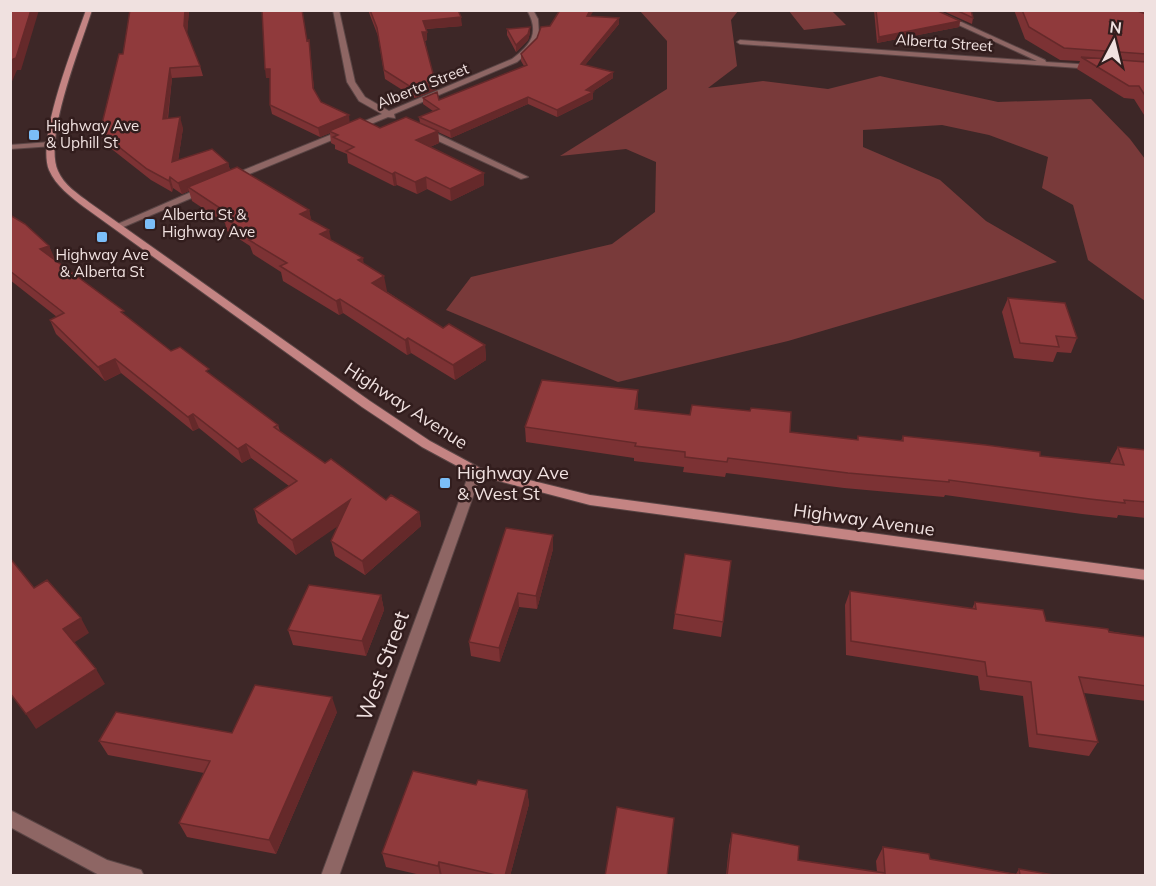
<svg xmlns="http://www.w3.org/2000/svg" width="1156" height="886" font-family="Mulish,sans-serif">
<rect width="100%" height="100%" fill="#3d2727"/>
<path fill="#793a3a" d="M640,11H738L731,20L737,66L708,88L763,81L828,89L880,76L998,102L1091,99L1130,139L1145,159V301L1088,260L1073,205L1042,188L1048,157L989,135L942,125L863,130V147L940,180L986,221L1057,262L788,341L618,382L446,310L471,277L612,244L655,212L656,162L626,149L560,156L667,89V41Z
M789,11H832L846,25L804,30Z"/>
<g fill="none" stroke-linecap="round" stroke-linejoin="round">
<defs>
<path id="street" d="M333,10H339L355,82L365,97L389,111L512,59C531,45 540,33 527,10H533L538,19L539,35L531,50L517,62L394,114L395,118L388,117L235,180H229V176L382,114L359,101L347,82Z
M926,10H935L1045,60L1046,62L1093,65L1097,67L1093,69L740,44L737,42L740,40L1037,61Z
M421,129H427L528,177L521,179L421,133Z
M50,142L54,144L53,146L10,149V145Z
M205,186L209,189L208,191L121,228H115L113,226Z
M476,467L482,471L339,876H321L470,471Z
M10,810L107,860L141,870L144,876H101L10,827Z"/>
<path id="secondary" d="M86,10H92C81,46 43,138 58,171C64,185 78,194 90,203L370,401L430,441L480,468L590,495L1146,570V580L590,505L472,474L422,447L362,407L84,207C71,197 56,186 49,170C36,138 74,45 86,10Z"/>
</defs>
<use href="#street" stroke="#5a4545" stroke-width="2"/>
<use href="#secondary" stroke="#5a4545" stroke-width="2"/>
<use href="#street" fill="#8e6664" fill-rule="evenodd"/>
<use href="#secondary" fill="#c48483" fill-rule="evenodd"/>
</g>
<path fill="#7c3234" d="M130,10H189L187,33L200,66L203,76L172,78L168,119L183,128L178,161L228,163L230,170L309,210L311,220L331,240L364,264L387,291H386L443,328L485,345L486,360L455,380L411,353L407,355L343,313L339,315L283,281L281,272L253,254L250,246L227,231L225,223L192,201L189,191L182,194L173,188L172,192L151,180L104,143L100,132L123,54Z
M368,10H458L462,26L426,29L427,40L425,41L436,90L415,98L385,79L378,36Z
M874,10H936L960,21L959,27L877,43Z
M941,10H971L973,18L972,24Z
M1014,10H1146V118L1134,99L1124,98L1077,69L1080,61L1060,60L1025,39Z
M590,16L619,18V24L585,65L613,72V78L592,92L593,99L557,117L528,104L451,138L438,132L439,143L430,147L484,185L451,201L427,189L417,194L397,185L394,186L348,163L347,154L335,149V145L331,143L330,133L320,137L272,114L270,105V78H266L307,41L310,49L314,90L321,102L350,123L380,128L420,123L419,117L433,111L423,104V98L439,100L524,66L521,61V54L550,26Z
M530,27V33L528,40L516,52L507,35V29Z
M10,215L49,246L54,259L171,351L210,374L278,425L280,431L325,463L386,500L419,512L421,526L365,575L335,556L331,541L338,525L296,555L258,523L254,509L289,486L251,458L242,463L199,428L193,431L121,373L105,381L56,334L50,320L57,317L10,280Z
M1008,298L1077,338L1071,353L1057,352L1053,362L1014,358L1002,312Z
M638,405L637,409L790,432L857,440L858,436L901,441L903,436L1040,456L1111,463L1110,462L1118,447L1146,450V518L1118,515L1117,518L1082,514L945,495L944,497L844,488L726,473L725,477L683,472L684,467L634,461V458L526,442L525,427Z
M553,535V549L537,609L519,607L500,662L471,656L469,642Z
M850,591L972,609L975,602L1046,621L1146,637V701L1084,693L1098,742L1089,756L1029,747L1023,696L980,690L978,676L846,655L845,605Z
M381,595L384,610L366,656L293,645L288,630Z
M675,614L723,622L721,637L673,629Z
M337,712L276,854L187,837L179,823L204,773L108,755L99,741L232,733Z
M476,785L527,790L529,804L510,876H425L386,867L382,853Z
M732,833L798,860L877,872L876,861L883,847L930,859L1016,874L1019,869L1059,876H726L729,846Z"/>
<path fill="#65292a" d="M31,10H39L21,70H17L10,86V64Z
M185,10H189L187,36L184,26Z
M590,10H594L587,22V16Z
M461,17L462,26L423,29V21Z
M619,18V24L581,70V64Z
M960,21L959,27L877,43L879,37Z
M530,27V33L528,40L516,52V45Z
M422,32H427V40L423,41Z
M309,40L310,49L315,97L313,88Z
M170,68L172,78L166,130L163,119Z
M265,69H270L271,78H266Z
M613,72V78L589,94L593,92V99L557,117V110Z
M435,81L436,90L415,98L414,89Z
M528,97V104L451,138L450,131Z
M349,115L350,125L329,131L330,133L320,137L318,128Z
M180,117L183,128L176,174L172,162Z
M438,131L439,143L418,152L416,140Z
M228,163L231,174L188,187L189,191L182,194L178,183Z
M395,172L397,185L394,186L392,174Z
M484,173V185L451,201L450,189Z
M170,177L173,188L172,192L169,181Z
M426,177L427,189L417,194L415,182Z
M309,210L312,224L300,214Z
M329,230L332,244L320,234Z
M49,246L55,259L46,262L40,249Z
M363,258L365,272L358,260Z
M384,276L387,291L374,297L372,283Z
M340,299L343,313L339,315L336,301Z
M408,338L411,353L407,355L405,340Z
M485,345L486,360L455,380L453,365Z
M115,359L121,373L105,381L98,367Z
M638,390V405L634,424L635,409Z
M193,414L199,428L193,431L188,417Z
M246,444L251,458L242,463L238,449Z
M350,500L354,515L296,555L292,540Z
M419,512L421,526L365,575L362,561Z
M553,535V549L537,609L536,596Z
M518,593L519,607L500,662L499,648Z
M381,595L384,610L366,656L362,641Z
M81,618L89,633L72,644L63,629Z
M96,669L105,684L36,729L26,714Z
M332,697L337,712L276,854L269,840Z
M527,790L529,804L510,876H505Z
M439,862L442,876H440L438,866Z"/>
<path fill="#903a3c" stroke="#65292a" stroke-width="1.5" d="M10,10H31L16,58L13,59L10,64Z
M130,10H185L184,26L200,66L170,68L163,119L180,117L172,162L212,149L228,163L178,183L170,177L169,181L147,169L100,132L119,54H123Z
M262,10H302L307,41L309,40L313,88L321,102L349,115L318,128L270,105V69H265Z
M370,10H458L461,17L423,21L427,32H422L435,81L414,89L384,70L377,28Z
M560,10H590L587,16L619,18L581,64L613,72L586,90L593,92L557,110L528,97L450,131L419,117L439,109L423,98L437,92L439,100L527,65L521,54L537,38L541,27L550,26Z
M876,10H936L960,21L879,37Z
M956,10H971L973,18Z
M1022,10H1135L1146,14V54L1064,48L1029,27Z
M530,27L528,34L516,45L507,29Z
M1081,57L1146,62V97L1139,86H1129Z
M406,117L438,131L416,140L484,173L450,189L426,177L415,182L395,172L392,174L346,151L354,147L333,137L338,135L329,131L360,118L380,128Z
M237,167L309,210L300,214L329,230L320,234L363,258L358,260L384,276L372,283L443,328L449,324L485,345L453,365L408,338L405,340L340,299L336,301L280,266L287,263L249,240L255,237L223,217L229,214L188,187Z
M10,215L25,224L49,246L40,249L124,311L121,312L171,351L180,347L209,369L206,371L278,425L274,427L325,463L331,459L386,500L391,495L419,512L362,561L331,541L350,500L292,540L254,509L297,481L246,444L238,449L193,414L188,417L115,359L98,367L50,320L64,313L10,271Z
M1008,298L1065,303L1077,338L1056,336L1059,347L1020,343Z
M542,380L638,390L635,409L690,415L692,405L750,411L751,408L791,412L790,432L858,440V436L903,441V436L986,445L1040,452V456L1124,465L1118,447L1146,450V502L1124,500L1125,503L1090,499L949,480V482L848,473L728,458L727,462L685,457V452L635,446L636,443L525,427Z
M506,528L553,535L536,596L518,593L499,648L469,642Z
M685,554L731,561L723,622L675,614Z
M10,558L34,588L47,580L81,618L63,629L96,669L26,714L10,693Z
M309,585L381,595L362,641L288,630Z
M850,591L976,609L975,602L1043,610L1046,621L1108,629L1109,632L1146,637V686L1079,677L1098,742L1037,734L1031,682L987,676L985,662L851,641Z
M255,685L332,697L269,840L179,823L210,761L99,741L116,712L232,733Z
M413,771L476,785L478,780L527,790L505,876H500L439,862L438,866L382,853Z
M617,807L674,818L667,876H605Z
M732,833L799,846L798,860L885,873L883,847L929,854L930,859L1020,875L1019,869L1059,876H727Z"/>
<g fill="#7bbef8" stroke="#321d1d" stroke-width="2">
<rect x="28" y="129" width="12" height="12" rx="3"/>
<rect x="144" y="218" width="12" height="12" rx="3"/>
<rect x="96" y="231" width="12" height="12" rx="3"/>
<rect x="439" y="477" width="12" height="12" rx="3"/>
</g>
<g text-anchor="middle" stroke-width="5" stroke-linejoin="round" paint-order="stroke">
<g font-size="15" fill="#f0e1e0" stroke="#321d1d">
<text transform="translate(944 43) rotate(4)" y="5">Alberta Street</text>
<text transform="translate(423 86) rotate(-22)" y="5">Alberta Street</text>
</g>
<g font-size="15" fill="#f0e1e0" stroke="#321d1d" text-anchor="start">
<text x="46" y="131">Highway Ave<tspan x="46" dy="17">&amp; Uphill St</tspan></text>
<text x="162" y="220">Alberta St &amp;<tspan x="162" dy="17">Highway Ave</tspan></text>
<text x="102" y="260" text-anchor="middle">Highway Ave<tspan x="102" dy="17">&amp; Alberta St</tspan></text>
</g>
<g font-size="18" fill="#f0e1e0" stroke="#321d1d">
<text transform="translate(406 406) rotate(33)" y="6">Highway Avenue</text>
<text transform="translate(864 520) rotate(8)" y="6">Highway Avenue</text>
</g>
<g font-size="18" fill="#f0e1e0" stroke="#321d1d" text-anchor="start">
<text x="457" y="479">Highway Ave<tspan x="457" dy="21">&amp; West St</tspan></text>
</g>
<g font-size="21" fill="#f0e1e0" stroke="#321d1d">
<text transform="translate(383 666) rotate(-70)" y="7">West Street</text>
</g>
</g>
<rect width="1156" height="886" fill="none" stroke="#f0e1e0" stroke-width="24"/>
<g transform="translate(1114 42) rotate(7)" stroke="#321d1d" stroke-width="4.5" paint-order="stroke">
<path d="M0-4.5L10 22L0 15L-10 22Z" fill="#f0e1e0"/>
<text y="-9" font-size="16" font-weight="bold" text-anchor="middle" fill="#f0e1e0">N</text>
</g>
</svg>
